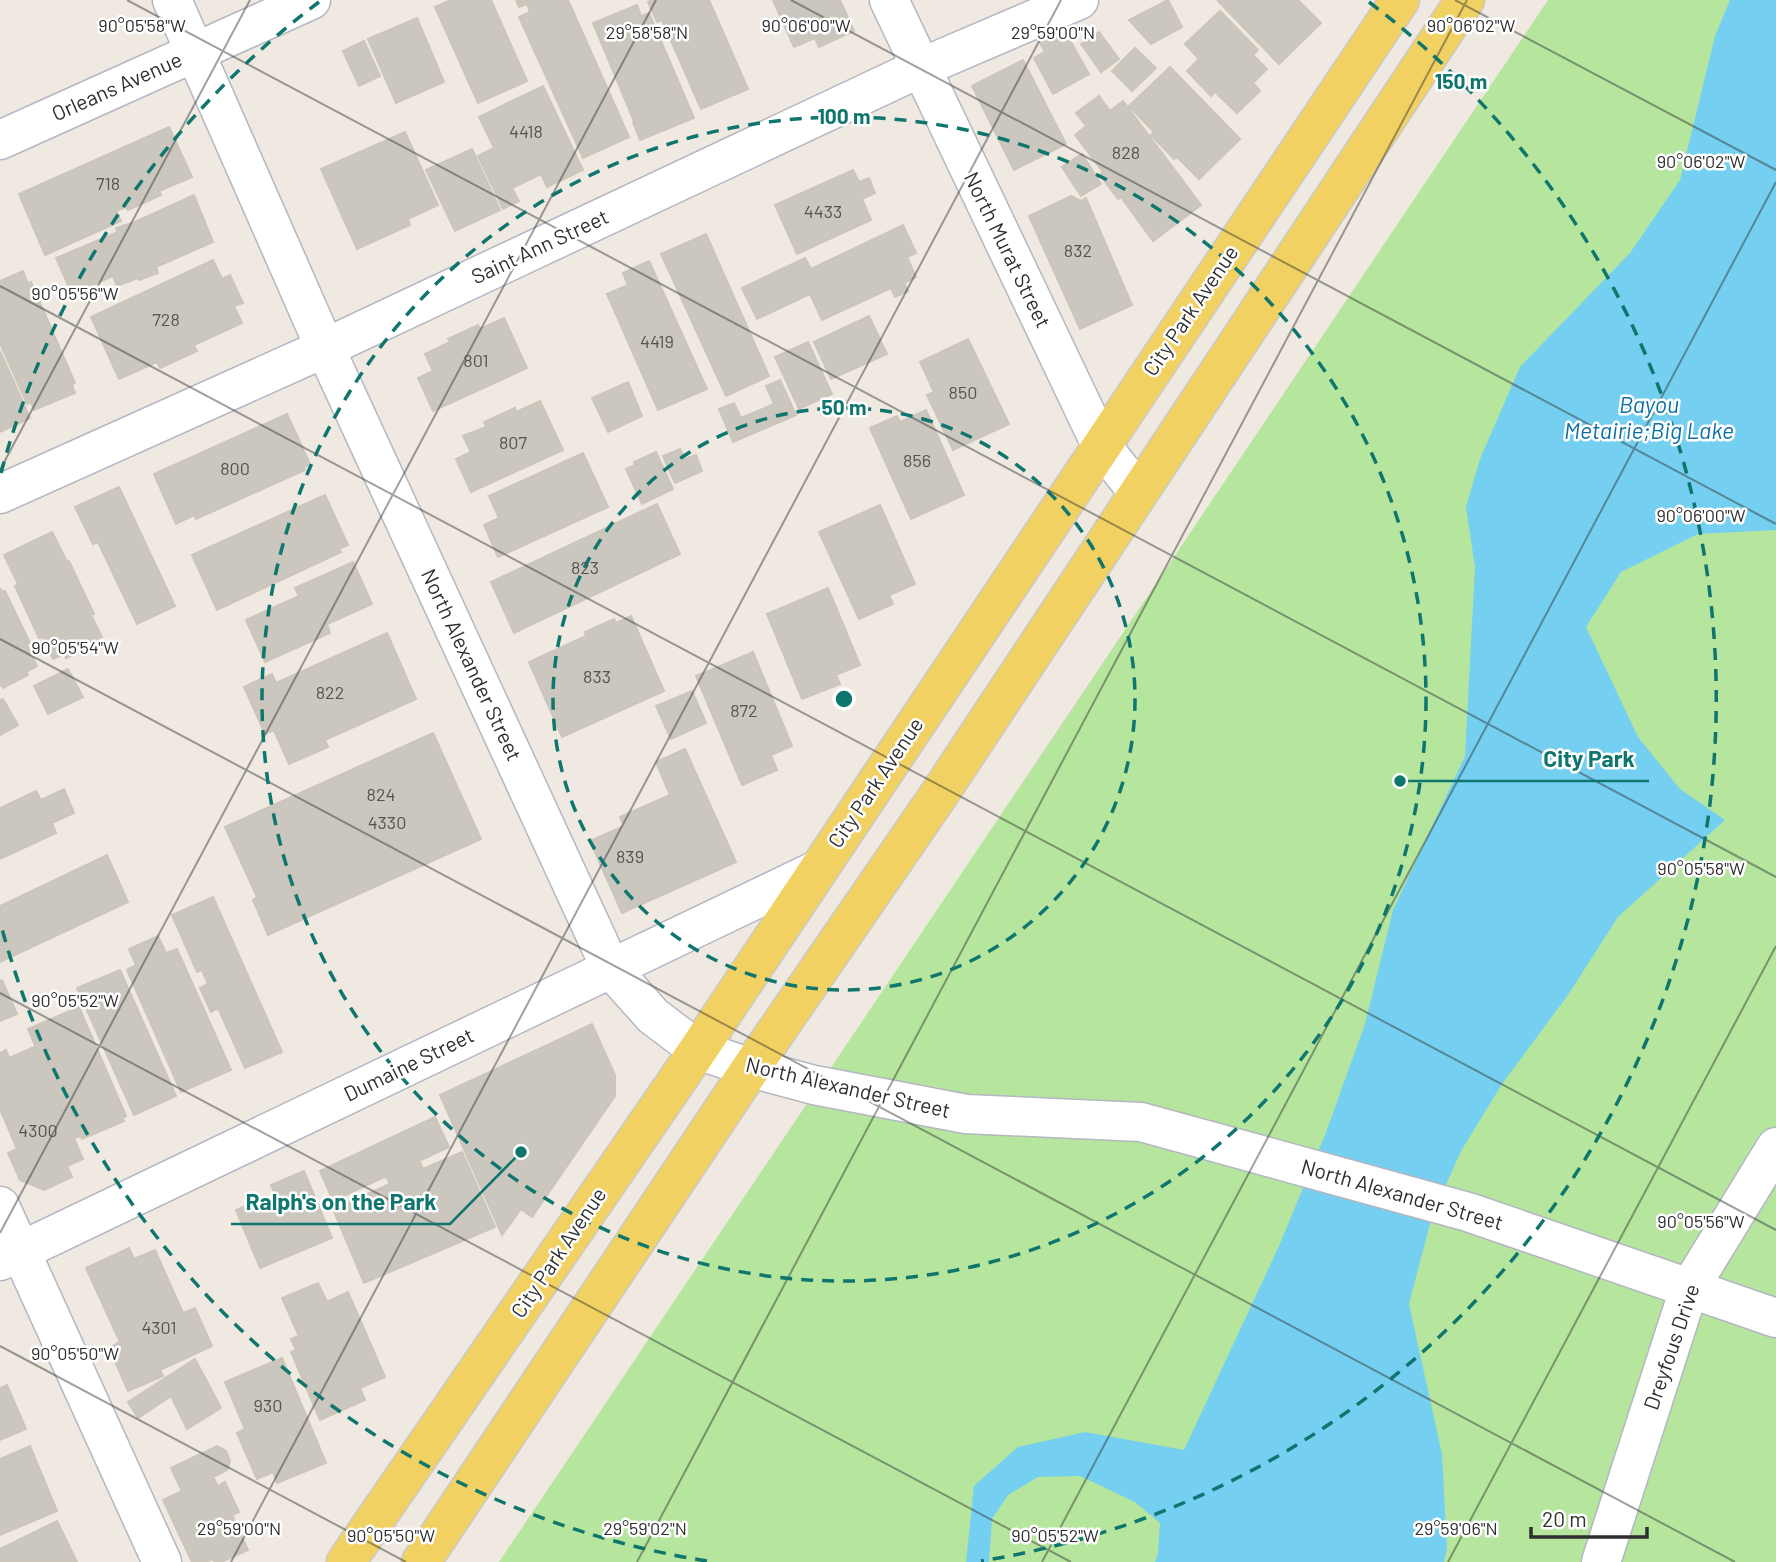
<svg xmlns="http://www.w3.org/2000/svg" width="1776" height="1562" font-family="Barlow,sans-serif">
<rect width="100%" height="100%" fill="#efe9e1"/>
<path fill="#b6e59e" d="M1548,0H1776V1562H499Z"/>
<path fill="#75cff0" d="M1730,0H1776V530L1698,534L1621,572L1586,627L1638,737L1680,789L1725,820L1618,917L1568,995L1502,1084L1461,1151L1432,1216L1409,1304L1442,1454L1447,1548L1444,1562H1155L1158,1553L1160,1523L1135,1502L1080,1476L1038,1477L1008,1495L992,1519L989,1562H966L974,1486L1018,1447L1085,1432L1184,1450L1279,1246L1325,1135L1365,1024L1393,910L1465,756L1475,567L1466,507L1480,459L1520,367L1630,253L1680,180L1715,36Z"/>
<path fill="#cbc7bf" stroke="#cbc5ba" stroke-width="2" d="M451,0H491L527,81L478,103L435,7Z
M516,0H568L629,137L583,158L519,17L530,12L527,4L519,7Z
M652,0H709L748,89L701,109L662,20L657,22L648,2Z
M773,0H840L854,31L819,47L815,38L794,47Z
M1168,0L1182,27L1151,44L1129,20Z
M1220,0H1298L1321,23L1279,64L1218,1Z
M637,5L641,16L649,13L694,118L640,140L633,122L634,121L593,23Z
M1220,11L1258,50L1253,55L1267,69L1253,83L1260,91L1237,113L1215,92L1211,96L1187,71L1199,59L1185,44Z
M417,18L444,82L396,103L368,39Z
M1058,19L1089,74L1053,94L1034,58L1045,52L1034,32Z
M1099,32L1119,59L1101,72L1081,44Z
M364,41L380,76L359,86L343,51Z
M1135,48L1156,68L1132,91L1112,71Z
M1023,60L1066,144L1014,170L972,86Z
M1170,67L1240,139L1199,179L1177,157L1174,159L1151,135L1154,132L1129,106Z
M543,86L583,170L547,187L541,174L512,188L519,201L503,209L478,156L494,148L479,117Z
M1099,96L1110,111L1123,101L1201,205L1153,241L1121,197L1118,199L1100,175L1103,172L1075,135L1086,126L1076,113Z
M169,127L192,177L159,191L161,195L128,210L126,207L116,211L121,221L45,255L19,194Z
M405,132L438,205L408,219L410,225L357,249L321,169Z
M472,149L500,210L455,231L426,170Z
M1082,154L1101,184L1081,196L1062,167Z
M853,170L859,182L869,178L875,193L862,199L871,220L797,254L775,205Z
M194,195L213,242L156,267L158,273L139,280L138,278L117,286L113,276L72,294L56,258L118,232L116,228L135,222Z
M1071,196L1081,201L1086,198L1132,305L1080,329L1029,216Z
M903,225L916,253L907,257L916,277L904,283L908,291L895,297L891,288L822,320L810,294L757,319L742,288L805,258L811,269Z
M706,234L769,376L726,396L661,254Z
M213,260L222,279L230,275L243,303L234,306L242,323L194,345L197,351L160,368L157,362L119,379L91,317Z
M649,261L707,389L658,410L607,294L628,285L623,273Z
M23,271L28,284L31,282L75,383L72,385L75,393L34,410L31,402L27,404L0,343V281Z
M869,316L887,354L831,379L814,342Z
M504,318L527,368L433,411L418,378L433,371L425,354L450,342L448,339L478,325L480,329Z
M968,339L1009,424L953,450L927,395L934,392L920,362Z
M808,342L832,394L799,409L775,357Z
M0,351L30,418L0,432Z
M780,380L796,415L733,442L719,409L734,403L741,418L774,404L766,386Z
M628,382L642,416L608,432L592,398Z
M540,401L563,450L471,492L456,459L471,452L463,436L486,427L484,422L515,408L516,412Z
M926,410L964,495L911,519L870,428L897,416L900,422Z
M287,414L310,464L303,468L305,470L196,519L194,515L176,524L154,474Z
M680,449L685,459L696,455L702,471L675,483L663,456Z
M656,452L673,489L642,504L626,469L635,465L634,462Z
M583,453L608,507L498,557L484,525L499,518L489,496Z
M119,487L175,606L137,624L98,542L93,544L75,507Z
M325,495L348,545L339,549L341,552L217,610L192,555Z
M657,504L680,554L514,633L491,582Z
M880,505L915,584L889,595L893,604L859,619L819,532Z
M52,532L67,562L69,561L94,614L91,615L102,637L91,642L93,646L66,658L65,654L53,659L43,637L39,638L15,586L18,584L4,555Z
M353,562L372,604L327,624L330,633L265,662L246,620L299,596L295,588Z
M0,588L2,592L5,591L30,643L27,645L37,666L26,672L28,675L3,688L0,683Z
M828,588L860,665L836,675L840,684L802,699L767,614Z
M631,616L664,691L562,737L529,662L586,636L585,632L614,619L616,623Z
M387,633L416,699L325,740L328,747L289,764L274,730L265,734L244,687L272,674L276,683Z
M753,652L792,746L771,755L777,770L742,785L696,676Z
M68,669L83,697L48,714L34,686Z
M692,691L706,723L671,739L656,706Z
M3,699L18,725L0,735V700Z
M433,733L481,839L268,935L253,900L257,897L225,827Z
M685,749L736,862L622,913L590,841L624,826L620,817L670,795L656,762Z
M64,789L74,813L52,823L56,833L0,859V808L36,791L41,800Z
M107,855L128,902L0,962V906Z
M213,897L282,1052L245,1068L218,1008L211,1012L200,988L208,984L202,970L197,972L172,915Z
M158,936L166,953L177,949L231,1070L181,1092L127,970L136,965L129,949Z
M120,970L176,1096L134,1115L77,988Z
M2,980L17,1014L0,1021V981Z
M79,1007L126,1116L122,1118L124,1121L82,1139L81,1136L75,1138L28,1029Z
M592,1024L615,1075V1096L532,1217L521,1209L502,1235L440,1095Z
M34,1047L83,1159L67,1166L72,1177L44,1190L20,1180L8,1153L17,1149L0,1109V1053L6,1050L9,1058Z
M435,1117L449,1147L333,1201L320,1171Z
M462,1152L495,1227L364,1283L333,1209L390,1184L386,1177L420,1162L423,1169Z
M304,1171L332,1238L260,1268L236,1210L261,1200L265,1209L279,1204L271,1185Z
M129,1248L134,1259L155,1250L183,1313L195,1308L212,1346L160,1370L163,1376L128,1391L109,1348L120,1342L86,1268Z
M318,1283L327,1302L348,1292L385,1377L360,1388L365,1400L320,1420L291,1352L296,1350L291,1339L299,1336L282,1298Z
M282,1358L326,1463L277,1483L273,1472L257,1479L237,1433L245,1429L225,1382Z
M195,1359L221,1408L187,1429L171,1396L138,1418L128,1402Z
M7,1385L26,1429L0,1440V1388Z
M30,1446L57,1511L0,1535V1459Z
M217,1446L226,1451L230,1461L227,1470L213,1477L218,1486L225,1482L239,1512L232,1515L248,1550L221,1562H215L213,1559L206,1562H192L163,1500L182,1491L171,1468Z
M57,1521L77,1562H0V1549Z"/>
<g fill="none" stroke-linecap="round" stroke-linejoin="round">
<defs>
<path id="minor" d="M172,0L325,348L611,969L653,1016L698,1050L751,1068L814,1085L966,1114L1141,1122L1468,1212L1776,1318
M889,0L1101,445L1138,492
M0,140L311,0
M0,494L325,348L920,68L1079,0
M0,1206L162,1562
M0,1261L819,869
M1601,1562L1689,1289L1776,1147"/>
<path id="major" d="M346,1562L698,1050L1400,0
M421,1562L751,1068L938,796L1465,0"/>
</defs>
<use href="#minor" stroke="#b4b7c1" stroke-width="41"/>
<use href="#major" stroke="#c9c9c9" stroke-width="41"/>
<use href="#minor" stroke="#fff" stroke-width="38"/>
<use href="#major" stroke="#f2d163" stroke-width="38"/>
</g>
<path fill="none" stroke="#2e2e2e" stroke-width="2" stroke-opacity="0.45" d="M127,0L1776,877M791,0L1776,524M1455,0L1776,170M0,286L1776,1230M0,470L250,0M0,639L1735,1562M0,993L1071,1562M0,1233L656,0M0,1346L406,1562M231,1562L1061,0M637,1562L1467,0M1042,1562L1776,182M1448,1562L1776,946"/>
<g fill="none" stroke="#0f766e" stroke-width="3.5" stroke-dasharray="12 9">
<circle cx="844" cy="699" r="291"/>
<circle cx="844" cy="699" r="582"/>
<path d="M707 1561A873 873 0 0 1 1 925M1 473A873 873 0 0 1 319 2M1369 2A873 873 0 0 1 981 1561"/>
</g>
<g text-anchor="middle" stroke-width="5" stroke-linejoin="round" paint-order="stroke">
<g font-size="18" fill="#555452">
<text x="526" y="138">4418</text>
<text x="1126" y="159">828</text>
<text x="108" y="190">718</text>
<text x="823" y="218">4433</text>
<text x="1078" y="257">832</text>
<text x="166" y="326">728</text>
<text x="657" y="348">4419</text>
<text x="476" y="367">801</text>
<text x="963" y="399">850</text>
<text x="513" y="449">807</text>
<text x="917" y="467">856</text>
<text x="235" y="475">800</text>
<text x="585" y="574">823</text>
<text x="597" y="683">833</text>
<text x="330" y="699">822</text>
<text x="744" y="717">872</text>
<text x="381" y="801">824</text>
<text x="387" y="829">4330</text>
<text x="630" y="863">839</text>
<text x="38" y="1137">4300</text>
<text x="159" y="1334">4301</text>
<text x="268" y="1412">930</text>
</g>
<g font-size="21" fill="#2e2e2e" stroke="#fff">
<text transform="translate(117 87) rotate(-24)" y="7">Orleans Avenue</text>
<text transform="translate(540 247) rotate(-25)" y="7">Saint Ann Street</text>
<text transform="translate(1007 250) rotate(64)" y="7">North Murat Street</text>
<text transform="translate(1191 311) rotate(-56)" y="7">City Park Avenue</text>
<text transform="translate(471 665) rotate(65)" y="7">North Alexander Street</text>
<text transform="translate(876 783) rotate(-56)" y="7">City Park Avenue</text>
<text transform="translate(409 1065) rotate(-26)" y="7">Dumaine Street</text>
<text transform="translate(848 1088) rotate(13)" y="7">North Alexander Street</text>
<text transform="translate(1402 1195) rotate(16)" y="7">North Alexander Street</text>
<text transform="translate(559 1253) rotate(-56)" y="7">City Park Avenue</text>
<text transform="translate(1672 1347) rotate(-71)" y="7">Dreyfous Drive</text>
</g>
<g font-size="23" font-style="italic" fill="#0d6fa3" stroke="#fff">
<text x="1649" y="413">Bayou<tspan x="1649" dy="26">Metairie;Big Lake</tspan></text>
</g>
</g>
<g font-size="18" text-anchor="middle" fill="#2e2e2e" stroke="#fff" stroke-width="5" stroke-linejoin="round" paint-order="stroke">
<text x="142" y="32">90°05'58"W</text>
<text x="806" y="32">90°06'00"W</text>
<text x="1471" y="32">90°06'02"W</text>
<text x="647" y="39">29°58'58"N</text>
<text x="1053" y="39">29°59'00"N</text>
<text x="1701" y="168">90°06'02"W</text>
<text x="75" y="300">90°05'56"W</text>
<text x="1701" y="522">90°06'00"W</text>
<text x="75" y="654">90°05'54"W</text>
<text x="1701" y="875">90°05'58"W</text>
<text x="75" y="1007">90°05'52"W</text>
<text x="1701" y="1228">90°05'56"W</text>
<text x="75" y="1360">90°05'50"W</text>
<text x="239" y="1535">29°59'00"N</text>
<text x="645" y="1535">29°59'02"N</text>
<text x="1456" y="1535">29°59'06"N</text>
<text x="391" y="1542">90°05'50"W</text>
<text x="1055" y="1542">90°05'52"W</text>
</g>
<circle cx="844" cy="699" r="10" fill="#0f766e" stroke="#fff" stroke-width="3.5"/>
<g font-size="21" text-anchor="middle" font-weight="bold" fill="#0f766e" stroke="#fff" stroke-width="5" stroke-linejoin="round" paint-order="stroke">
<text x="1461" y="89">150 m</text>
<text x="844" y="124">100 m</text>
<text x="844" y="415">50 m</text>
</g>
<path fill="none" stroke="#0f766e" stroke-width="2.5" d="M1400 781L1529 781H1649M521 1152L450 1224H231"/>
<g fill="#0f766e" stroke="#fff" stroke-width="2.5">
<circle cx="1400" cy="781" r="7"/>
<circle cx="521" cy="1152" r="7"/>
</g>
<g font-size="23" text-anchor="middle" font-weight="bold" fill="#0f766e" stroke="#fff" stroke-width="5" stroke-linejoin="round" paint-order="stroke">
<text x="1589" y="767">City Park</text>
<text x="341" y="1210">Ralph's on the Park</text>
</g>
<path d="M1531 1527v10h116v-10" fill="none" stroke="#2e2e2e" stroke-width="3.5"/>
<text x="1542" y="1527" font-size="21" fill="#2e2e2e" stroke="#ffffff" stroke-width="5" paint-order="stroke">20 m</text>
</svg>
